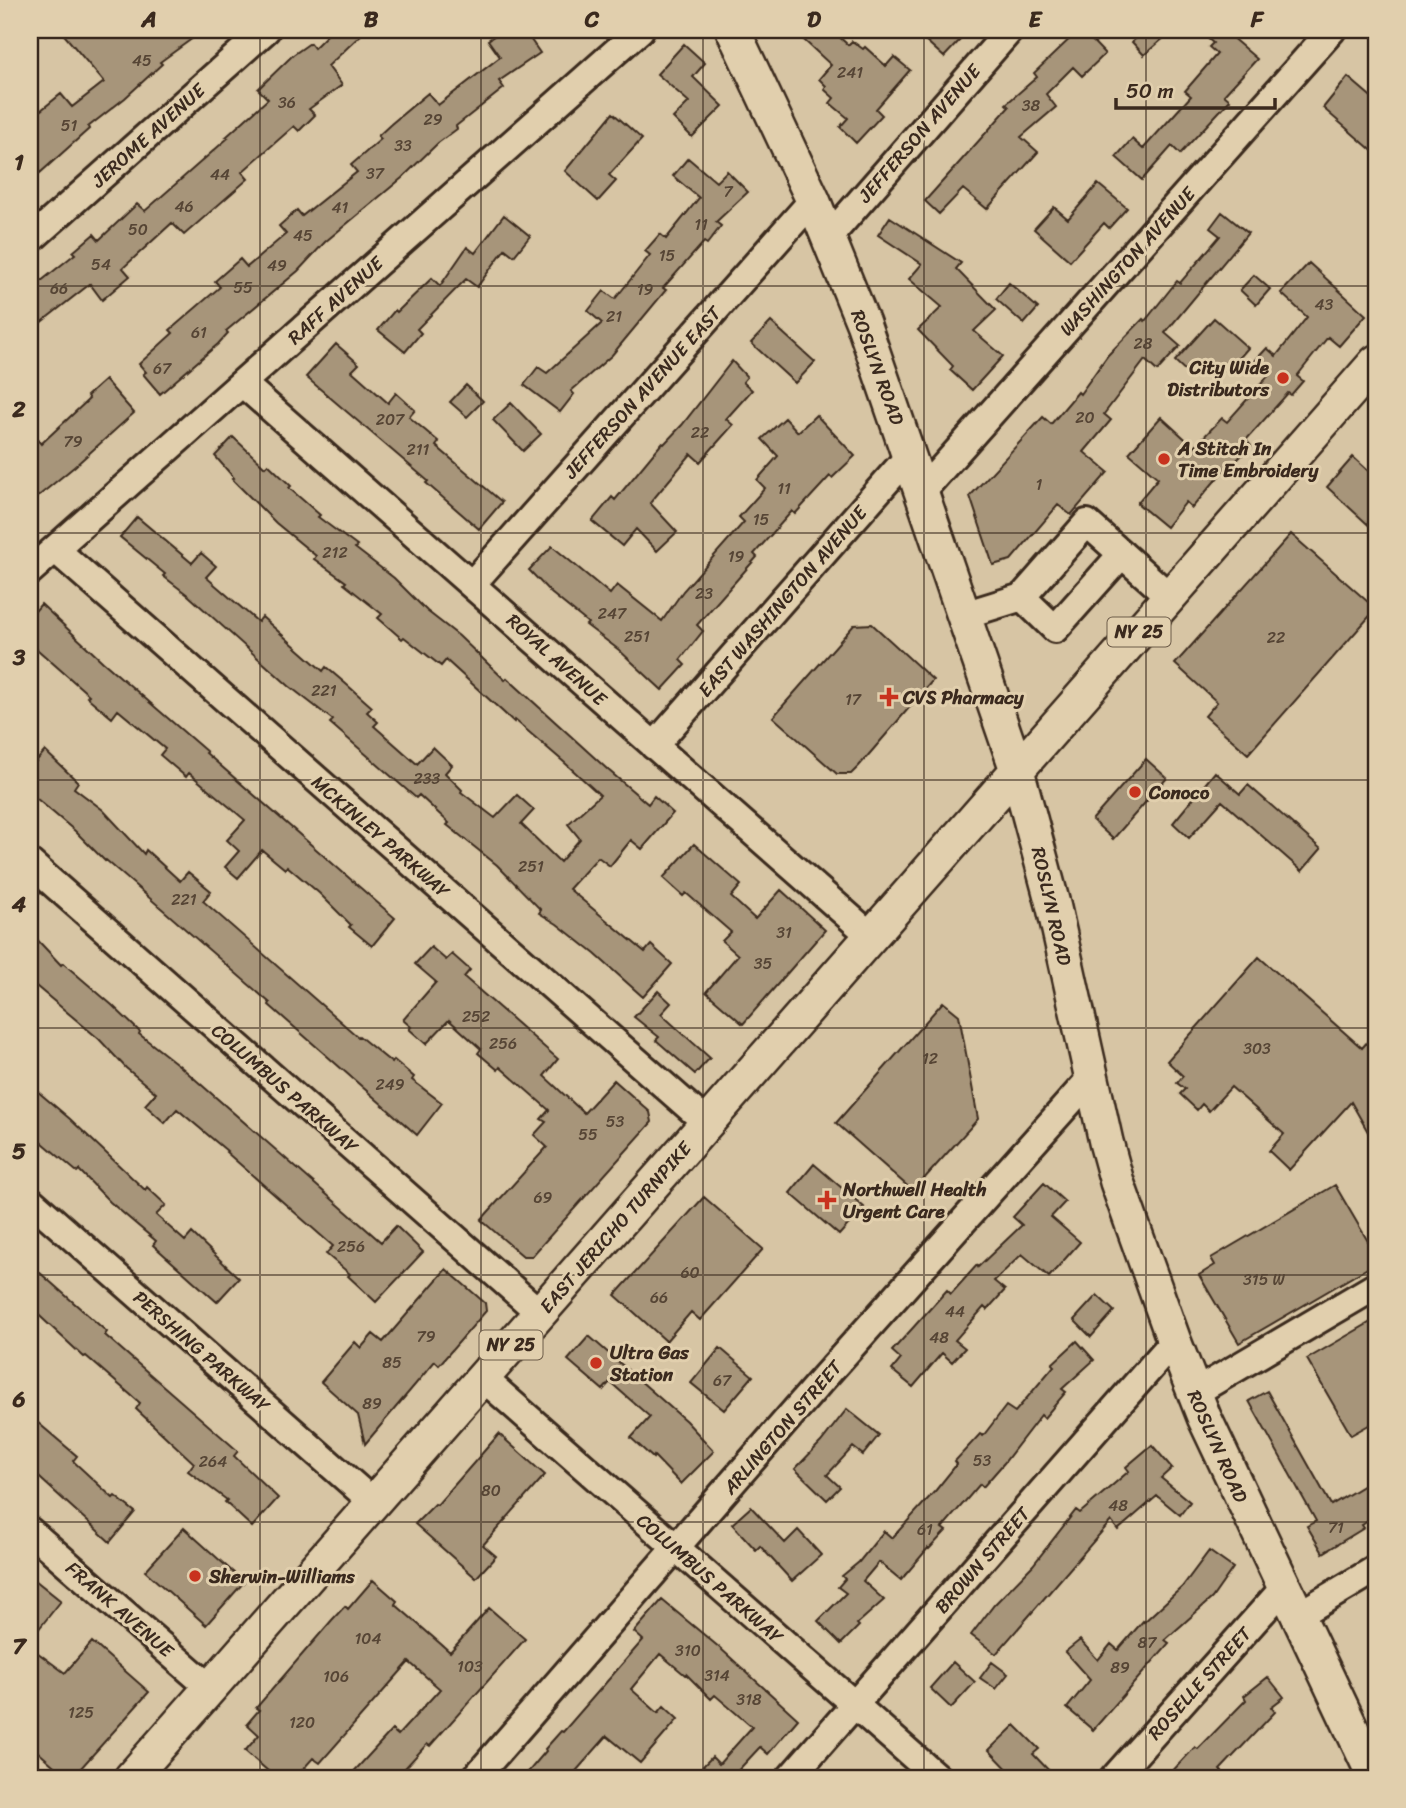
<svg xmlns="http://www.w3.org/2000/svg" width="1406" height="1808" font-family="Sriracha,sans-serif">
<rect width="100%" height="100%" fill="#d7c5a4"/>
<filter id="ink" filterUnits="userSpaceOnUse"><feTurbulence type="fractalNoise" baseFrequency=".0143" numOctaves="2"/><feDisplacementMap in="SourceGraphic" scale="14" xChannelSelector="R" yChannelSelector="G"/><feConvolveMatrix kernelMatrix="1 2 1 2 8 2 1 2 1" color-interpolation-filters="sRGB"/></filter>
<g filter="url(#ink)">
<path fill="#a7957a" stroke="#3b2a1e" stroke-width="2" d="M60,30H204L160,62L162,64L125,98L88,127L89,129L40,173L30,161V119L61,94L72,107L104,82Z
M332,30H366L328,66L342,85L309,109L315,115L299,131L294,126L242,172L248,179L184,235L172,223L123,268L130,276L102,300L90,284L30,331V290L75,254L73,252L94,234L99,240L137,204L145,211L228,138L226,137L268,99L258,89L293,55L310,43L314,48Z
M503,30H524L540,53L499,81L504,88L456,126L457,129L438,143L402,178L325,242L298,271L226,331L228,333L218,344L160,394L143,374L146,372L139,364L173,333L170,330L220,287L215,281L240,259L247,267L286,234L279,226L297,210L302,216L357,172L351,165L381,139L378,136L391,124L428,93L438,105L500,57L488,40Z
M793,30H832L848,45L852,41L863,49L865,47L886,66L894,57L910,70L876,109L882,115L856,143L840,127L848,118L830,103L834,98L824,89L826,86L819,79L831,65Z
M914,30H949L960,40L944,57Z
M1079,30H1082L1105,54L1082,76L1073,67L1046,94L1056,107L1021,137L1038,152L987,209L963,189L939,214L925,201L1009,107L1006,104L1037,77L1034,73Z
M1145,30H1173L1144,55L1132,42Z
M1198,30H1223L1257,59L1224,95L1230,100L1180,154L1172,146L1142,180L1116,157L1132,139L1143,149L1191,96L1185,91L1217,54L1209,47L1213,43Z
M684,44L705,63L693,77L723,106L692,137L673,118L689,102L657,74Z
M1348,77L1376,101V154L1323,108Z
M613,113L642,139L609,175L616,181L598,201L565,171Z
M688,158L716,182L727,171L748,192L716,222L721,226L707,244L704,242L663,288L666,290L612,355L571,391L574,394L560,412L524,385L538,367L547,373L602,323L588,311L604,291L615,299L650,255L645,251L660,234L666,239L699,198L673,176Z
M1098,184L1127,208L1109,228L1104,223L1070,261L1034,229L1054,207L1068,219Z
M1222,212L1248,233L1165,333L1180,346L1157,371L1145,360L1104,414L1111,420L1084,452L1108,472L1071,515L1058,505L1011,560L993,565L970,496L1043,417L1051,424L1078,392L1080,394L1108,355L1143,319L1145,321L1177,281L1180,283L1220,236L1210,228Z
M504,215L530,236L514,256L505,249L477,287L466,279L417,329L421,333L405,352L378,330L395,310L397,312L432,278L440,286L467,247L475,253Z
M890,217L961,263L956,269L996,310L974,331L1003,356L972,390L950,370L953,366L918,330L942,307L909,279L922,264L878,235Z
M1309,263L1366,315L1339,346L1328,337L1297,376L1303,381L1291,395L1288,393L1246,440L1251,446L1232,465L1230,463L1192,508L1186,502L1166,527L1137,503L1158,478L1129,453L1161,417L1194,447L1222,418L1227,422L1269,375L1254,362L1267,348L1276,356L1307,317L1281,293Z
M1254,275L1270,289L1256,305L1240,290Z
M1009,283L1038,308L1024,324L996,299Z
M1214,318L1248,348L1227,372L1223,368L1220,372L1209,362L1192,377L1175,361Z
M771,322L815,362L795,383L751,343Z
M336,344L359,364L352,371L388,403L396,393L415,410L409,417L439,442L436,446L502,502L479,529L426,483L428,481L306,377Z
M732,361L747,377L743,382L752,390L726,419L733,425L700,462L691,454L650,503L677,532L657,551L636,529L622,546L592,521L612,497L615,500L662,443L664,444L682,425Z
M105,380L134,413L74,467L30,503V431L41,444L89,399L87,396Z
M466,385L483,401L467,417L450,402Z
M511,403L541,434L523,451L493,420Z
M816,415L855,456L832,478L830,476L795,514L792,511L754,554L757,557L697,625L703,631L680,660L685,665L662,690L619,650L586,625L588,623L551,593L529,570L552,546L610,594L617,585L662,621L683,591L744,522L739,517L765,488L757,480L778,456L762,439L785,418L798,432Z
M233,437L265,467L268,464L291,486L289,488L320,515L318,517L357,546L355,548L394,578L427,611L459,636L505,680L507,678L607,769L648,804L654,796L673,813L642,849L631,840L610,866L598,857L569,889L645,952L651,945L672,964L643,997L595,954L557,924L539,913L541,910L497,865L447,825L449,823L419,795L416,798L330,723L333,720L289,686L189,596L163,576L165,574L120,537L137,517L192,563L201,553L216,566L206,577L258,622L262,617L323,671L326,667L346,684L372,707L367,712L378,722L374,726L417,764L433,747L452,765L445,773L462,790L461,792L495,818L517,795L534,810L521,824L560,862L580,839L568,824L600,795L565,763L515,720L514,722L446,660L441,666L404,637L402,639L378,618L382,614L344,584L346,582L314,559L316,556L276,523L232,479L234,478L215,456Z
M1353,457L1376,478V532L1327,487Z
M1291,534L1376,609L1248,754L1205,716L1217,702L1175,664Z
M41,604L103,662L207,752L206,753L395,918L372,946L349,927L351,925L319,893L287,866L285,869L262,850L238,878L225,867L239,851L227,840L245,820L189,773L186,777L160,755L165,749L118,710L112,718L87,697L89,695L30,643V617Z
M872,624L933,680L859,766L851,774H837L773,717L854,625Z
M45,751L78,782L74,788L103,810L144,854L146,850L180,881L188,872L211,891L203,901L358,1037L359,1036L392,1063L394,1060L414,1077L412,1080L442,1103L417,1135L269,1005L270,1003L106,860L105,861L75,831L30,793V768Z
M1146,759L1167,778L1113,839L1092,820Z
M1215,772L1240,794L1248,785L1321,849L1302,871L1222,801L1189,838L1173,823Z
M694,844L741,885L731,897L755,919L781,890L825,930L743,1024L706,992L738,955L722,941L731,932L686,893L683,896L663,878Z
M30,932L61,965L63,963L112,1005L140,1032L139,1034L180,1066L381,1242L396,1226L423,1252L376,1302L348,1276L350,1274L326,1254L333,1246L226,1152L227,1151L177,1109L165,1123L145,1105L156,1093L126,1068L99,1039L30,981Z
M431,947L446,960L452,954L470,970L464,977L558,1059L544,1076L584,1113L614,1080L650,1112L652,1122L532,1256H523L481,1220L547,1147L534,1135L546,1122L541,1119L549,1110L500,1067L498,1070L478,1053L481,1049L449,1020L426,1044L409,1029L411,1027L403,1020L436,982L415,964Z
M1259,957L1362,1048L1376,1032V1146L1351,1102L1289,1170L1269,1151L1284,1134L1231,1087L1209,1111L1202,1104L1197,1110L1180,1094L1185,1089L1177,1083L1183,1076L1167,1061Z
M658,991L671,1003L661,1014L710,1058L695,1074L656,1040L659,1037L634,1017Z
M943,1002L959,1015L978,1119L913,1191L836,1123Z
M30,1085L70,1119L145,1190L147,1187L166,1205L156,1215L185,1241L192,1233L239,1278L217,1302L153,1245L156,1241L110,1202L79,1170L77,1172L30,1132Z
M814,1164L864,1207L839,1235L790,1193Z
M1044,1183L1065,1202L1051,1217L1080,1242L1049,1277L1022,1254L994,1281L1005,1290L987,1310L984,1307L955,1340L965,1348L952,1362L942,1353L913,1387L892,1370L901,1359L892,1351L947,1290L951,1294L977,1265L978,1267L1022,1225L1013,1217Z
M1335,1185L1376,1255V1263L1239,1343L1199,1275L1215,1265L1211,1258Z
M704,1197L763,1249L700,1320L691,1312L666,1341L615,1295Z
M30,1264L107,1332L105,1335L238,1451L234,1456L278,1498L252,1527L225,1502L227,1500L188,1471L194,1463L136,1409L140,1403L86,1356L84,1357L30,1307Z
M446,1269L485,1303L486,1311L439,1365L435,1361L365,1444L358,1415L321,1382L355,1342L361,1348L373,1334L383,1342Z
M1097,1295L1114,1311L1091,1337L1074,1320Z
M1376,1319V1421L1351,1435L1307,1359Z
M589,1336L686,1421L714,1451L681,1484L654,1456L653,1458L631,1438L650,1417L610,1382L603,1390L568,1360Z
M1077,1341L1094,1360L1062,1389L1066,1392L1044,1418L1041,1415L1004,1463L983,1487L980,1484L942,1528L946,1531L929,1549L928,1548L901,1580L879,1562L863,1581L884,1600L857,1624L859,1626L841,1644L818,1621L846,1593L838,1587L845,1579L842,1576L859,1562L884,1531L892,1538L936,1490L957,1464L955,1461L980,1434L983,1436L1006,1406L1015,1412L1054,1366L1052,1364Z
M720,1348L753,1376L724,1410L691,1383Z
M1267,1391L1331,1505L1376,1478V1516L1362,1525L1364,1528L1323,1553L1307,1526L1316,1521L1249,1401Z
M847,1409L879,1435L863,1455L853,1447L827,1475L840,1487L827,1500L795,1469L821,1442Z
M30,1416L77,1456L73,1461L113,1498L115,1496L135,1512L110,1542L30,1469Z
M499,1434L545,1475L483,1545L496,1556L476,1578L415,1524L435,1504L437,1505Z
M1152,1445L1172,1468L1161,1478L1190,1502L1180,1515L1157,1496L1118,1530L1111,1521L996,1654L971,1635L994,1605L1033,1565L1076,1510L1080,1513L1129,1471L1126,1467Z
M751,1507L785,1543L798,1530L821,1555L792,1581L760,1546L756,1550L732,1524Z
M184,1528L244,1582L206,1625L145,1571Z
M1209,1551L1233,1568L1212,1598L1165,1640L1169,1643L1093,1730L1067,1708L1090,1680L1065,1652L1080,1640L1098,1660L1111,1644L1118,1650L1143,1621L1144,1622L1182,1587Z
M30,1576L61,1601L30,1640Z
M373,1580L397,1601L395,1604L450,1652L489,1608L525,1639L430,1746L427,1744L396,1778H348L392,1730L398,1735L440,1689L409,1662L320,1763L313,1758L295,1778H276L245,1751L259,1735L247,1724L259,1710L256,1708L332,1620L345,1606L348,1609Z
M662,1600L720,1648L798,1719L768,1754L760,1747L732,1777L734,1778H691L712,1757L719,1764L752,1727L715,1695L711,1699L686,1674L685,1675L660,1654L631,1689L658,1713L664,1706L678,1719L640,1763L607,1736L570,1778H523L546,1751L545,1749L561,1731L563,1732L643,1640L634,1632Z
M92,1642L149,1692L72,1778H68L30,1745V1647L65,1673Z
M953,1662L975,1682L951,1708L930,1688Z
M992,1662L1008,1674L996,1689L980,1678Z
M1268,1677L1284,1697L1271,1707L1275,1712L1220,1770L1229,1778H1166L1195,1747L1198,1749L1246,1700L1244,1696Z
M1015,1725L1039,1749L1033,1754L1056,1778H1016L989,1750Z"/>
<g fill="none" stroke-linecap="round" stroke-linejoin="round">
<defs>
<path id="minor" d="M829,237L1010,30
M30,240L266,30
M242,383L871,936
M922,491L1332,30
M55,549L707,1123
M1122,554L1055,629L1022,597L1087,523L1170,597
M30,571L640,30
M472,584L813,200
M964,615L1022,597
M654,746L909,456
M30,863L540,1313
M30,1200L373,1502
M483,1378L938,1778
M1194,1393L1376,1286
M30,1531L210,1688
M1297,1616L1376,1569
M475,1778L819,1383L1091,1078
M790,1778L1174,1341
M1114,1778L1283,1589"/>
<path id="major" d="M733,30L813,200L863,323L1017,770L1054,908L1106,1142L1117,1182L1174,1341L1204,1417L1375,1778
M131,1778L1376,362"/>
</defs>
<use href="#minor" stroke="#3b2a1e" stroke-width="32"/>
<use href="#major" stroke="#3b2a1e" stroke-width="38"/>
<use href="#minor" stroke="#e1cfad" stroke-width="26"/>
<use href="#major" stroke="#e1cfad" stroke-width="33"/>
</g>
</g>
<path fill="none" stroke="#3b2a1e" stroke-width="2" stroke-opacity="0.55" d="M260,30V1778M481,30V1778M703,30V1778M924,30V1778M1146,30V1778M30,286H1376M30,533H1376M30,780H1376M30,1028H1376M30,1275H1376M30,1522H1376"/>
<g fill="#c8321e" stroke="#e1cfad" stroke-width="2.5">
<circle cx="1283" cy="378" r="7"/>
<circle cx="1164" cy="459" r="7"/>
<path d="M885.5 686.5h7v7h7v7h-7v7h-7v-7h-7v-7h7z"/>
<circle cx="1135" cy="792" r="7"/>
<path d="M823.5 1189.5h7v7h7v7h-7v7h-7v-7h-7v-7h7z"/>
<circle cx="596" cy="1363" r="7"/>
<circle cx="195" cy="1576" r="7"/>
</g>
<g text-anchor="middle" stroke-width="6" stroke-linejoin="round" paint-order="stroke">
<g font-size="16" fill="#564535">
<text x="142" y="66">45</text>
<text x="850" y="78">241</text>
<text x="287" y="108">36</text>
<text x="1031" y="111">38</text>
<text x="433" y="125">29</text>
<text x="69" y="131">51</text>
<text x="403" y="151">33</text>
<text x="375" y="179">37</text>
<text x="220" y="180">44</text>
<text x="728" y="197">7</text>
<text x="184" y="212">46</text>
<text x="340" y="213">41</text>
<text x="701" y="230">11</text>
<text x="138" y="235">50</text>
<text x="303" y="241">45</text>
<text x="667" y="261">15</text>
<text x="101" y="270">54</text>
<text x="277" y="271">49</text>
<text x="243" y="293">55</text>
<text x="59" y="294">66</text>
<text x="645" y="295">19</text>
<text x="1324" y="310">43</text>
<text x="614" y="322">21</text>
<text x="199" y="338">61</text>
<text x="1143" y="349">28</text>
<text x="162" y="374">67</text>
<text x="1085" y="423">20</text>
<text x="390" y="425">207</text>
<text x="700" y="438">22</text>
<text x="73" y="447">79</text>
<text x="418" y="455">211</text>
<text x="1039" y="490">1</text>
<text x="784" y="494">11</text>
<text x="761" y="525">15</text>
<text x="335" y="558">212</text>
<text x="736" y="562">19</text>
<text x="704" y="599">23</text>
<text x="612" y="619">247</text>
<text x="637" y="642">251</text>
<text x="1276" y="643">22</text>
<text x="324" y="696">221</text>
<text x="853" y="705">17</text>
<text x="427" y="784">233</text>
<text x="531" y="872">251</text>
<text x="184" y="905">221</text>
<text x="784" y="938">31</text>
<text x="763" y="969">35</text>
<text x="476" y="1022">252</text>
<text x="503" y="1049">256</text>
<text x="1257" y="1054">303</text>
<text x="930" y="1064">12</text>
<text x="390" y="1090">249</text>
<text x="615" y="1127">53</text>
<text x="588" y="1140">55</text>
<text x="543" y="1203">69</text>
<text x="351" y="1252">256</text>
<text x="690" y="1278">60</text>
<text x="1264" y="1285">315 W</text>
<text x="659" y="1303">66</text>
<text x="955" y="1317">44</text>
<text x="426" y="1342">79</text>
<text x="939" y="1343">48</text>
<text x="392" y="1368">85</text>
<text x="722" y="1386">67</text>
<text x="372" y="1409">89</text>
<text x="982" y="1466">53</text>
<text x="213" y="1467">264</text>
<text x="491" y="1496">80</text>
<text x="1118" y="1511">48</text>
<text x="1336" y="1533">71</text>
<text x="925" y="1535">61</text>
<text x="368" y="1644">104</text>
<text x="1147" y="1648">87</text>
<text x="688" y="1656">310</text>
<text x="470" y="1672">103</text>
<text x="1120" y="1673">89</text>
<text x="717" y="1681">314</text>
<text x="336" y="1682">106</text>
<text x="749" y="1705">318</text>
<text x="81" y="1718">125</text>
<text x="302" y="1728">120</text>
</g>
<g fill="#e1cfad" stroke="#6d5c49" stroke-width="2">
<rect x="1107.5" y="617.5" width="63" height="29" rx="5"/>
<rect x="479.5" y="1330.5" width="63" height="29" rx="5"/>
</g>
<g font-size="18" font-weight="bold" fill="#3b2a1e">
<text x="1139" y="638">NY 25</text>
<text x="511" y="1351">NY 25</text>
</g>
<g font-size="19" fill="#3b2a1e" stroke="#e1cfad">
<text transform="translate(919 133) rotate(-49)" y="7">JEFFERSON AVENUE</text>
<text transform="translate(148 135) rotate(-42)" y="7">JEROME AVENUE</text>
<text transform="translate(1127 261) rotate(-48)" y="7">WASHINGTON AVENUE</text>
<text transform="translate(335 300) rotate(-42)" y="7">RAFF AVENUE</text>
<text transform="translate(878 367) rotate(70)" y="7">ROSLYN ROAD</text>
<text transform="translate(642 392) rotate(-48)" y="7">JEFFERSON AVENUE EAST</text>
<text transform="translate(782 601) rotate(-49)" y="7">EAST WASHINGTON AVENUE</text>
<text transform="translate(557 659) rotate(42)" y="7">ROYAL AVENUE</text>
<text transform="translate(381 836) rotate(41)" y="7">MCKINLEY PARKWAY</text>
<text transform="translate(1052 906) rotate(77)" y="7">ROSLYN ROAD</text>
<text transform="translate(285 1088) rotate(41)" y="7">COLUMBUS PARKWAY</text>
<text transform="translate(615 1227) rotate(-49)" y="7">EAST JERICHO TURNPIKE</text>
<text transform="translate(202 1351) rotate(41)" y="7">PERSHING PARKWAY</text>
<text transform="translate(782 1427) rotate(-49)" y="7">ARLINGTON STREET</text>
<text transform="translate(1218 1446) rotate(66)" y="7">ROSLYN ROAD</text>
<text transform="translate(982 1560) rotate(-49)" y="7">BROWN STREET</text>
<text transform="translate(710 1578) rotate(41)" y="7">COLUMBUS PARKWAY</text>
<text transform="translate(120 1609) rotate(41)" y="7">FRANK AVENUE</text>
<text transform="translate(1199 1683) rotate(-48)" y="7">ROSELLE STREET</text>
</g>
<g font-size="19" font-weight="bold" fill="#3b2a1e" stroke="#e1cfad" text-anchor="start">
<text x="1269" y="374" text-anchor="end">City Wide<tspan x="1269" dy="22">Distributors</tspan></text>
<text x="1178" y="455">A Stitch In<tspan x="1178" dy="22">Time Embroidery</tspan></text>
<text x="903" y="704">CVS Pharmacy</text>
<text x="1149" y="799">Conoco</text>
<text x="843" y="1196">Northwell Health<tspan x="843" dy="22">Urgent Care</tspan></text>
<text x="610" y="1359">Ultra Gas<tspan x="610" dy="22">Station</tspan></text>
<text x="209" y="1583">Sherwin-Williams</text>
</g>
</g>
<rect width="1406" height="1808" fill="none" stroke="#e1cfad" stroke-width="77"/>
<path d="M1116 98v10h159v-10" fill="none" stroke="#3b2a1e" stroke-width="3.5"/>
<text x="1126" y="98" font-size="21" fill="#3b2a1e" stroke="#e1cfad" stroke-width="5" paint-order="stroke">50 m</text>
<rect x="38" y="38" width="1330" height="1732" fill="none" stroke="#3b2a1e" stroke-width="2.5"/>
<g font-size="23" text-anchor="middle" font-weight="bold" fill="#3b2a1e">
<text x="149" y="27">A</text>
<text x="371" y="27">B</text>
<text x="592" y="27">C</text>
<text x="814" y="27">D</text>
<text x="1035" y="27">E</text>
<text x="1257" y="27">F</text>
<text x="19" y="170">1</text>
<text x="19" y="417">2</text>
<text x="19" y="665">3</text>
<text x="19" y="912">4</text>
<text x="19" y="1159">5</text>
<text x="19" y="1407">6</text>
<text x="19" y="1654">7</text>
</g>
</svg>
